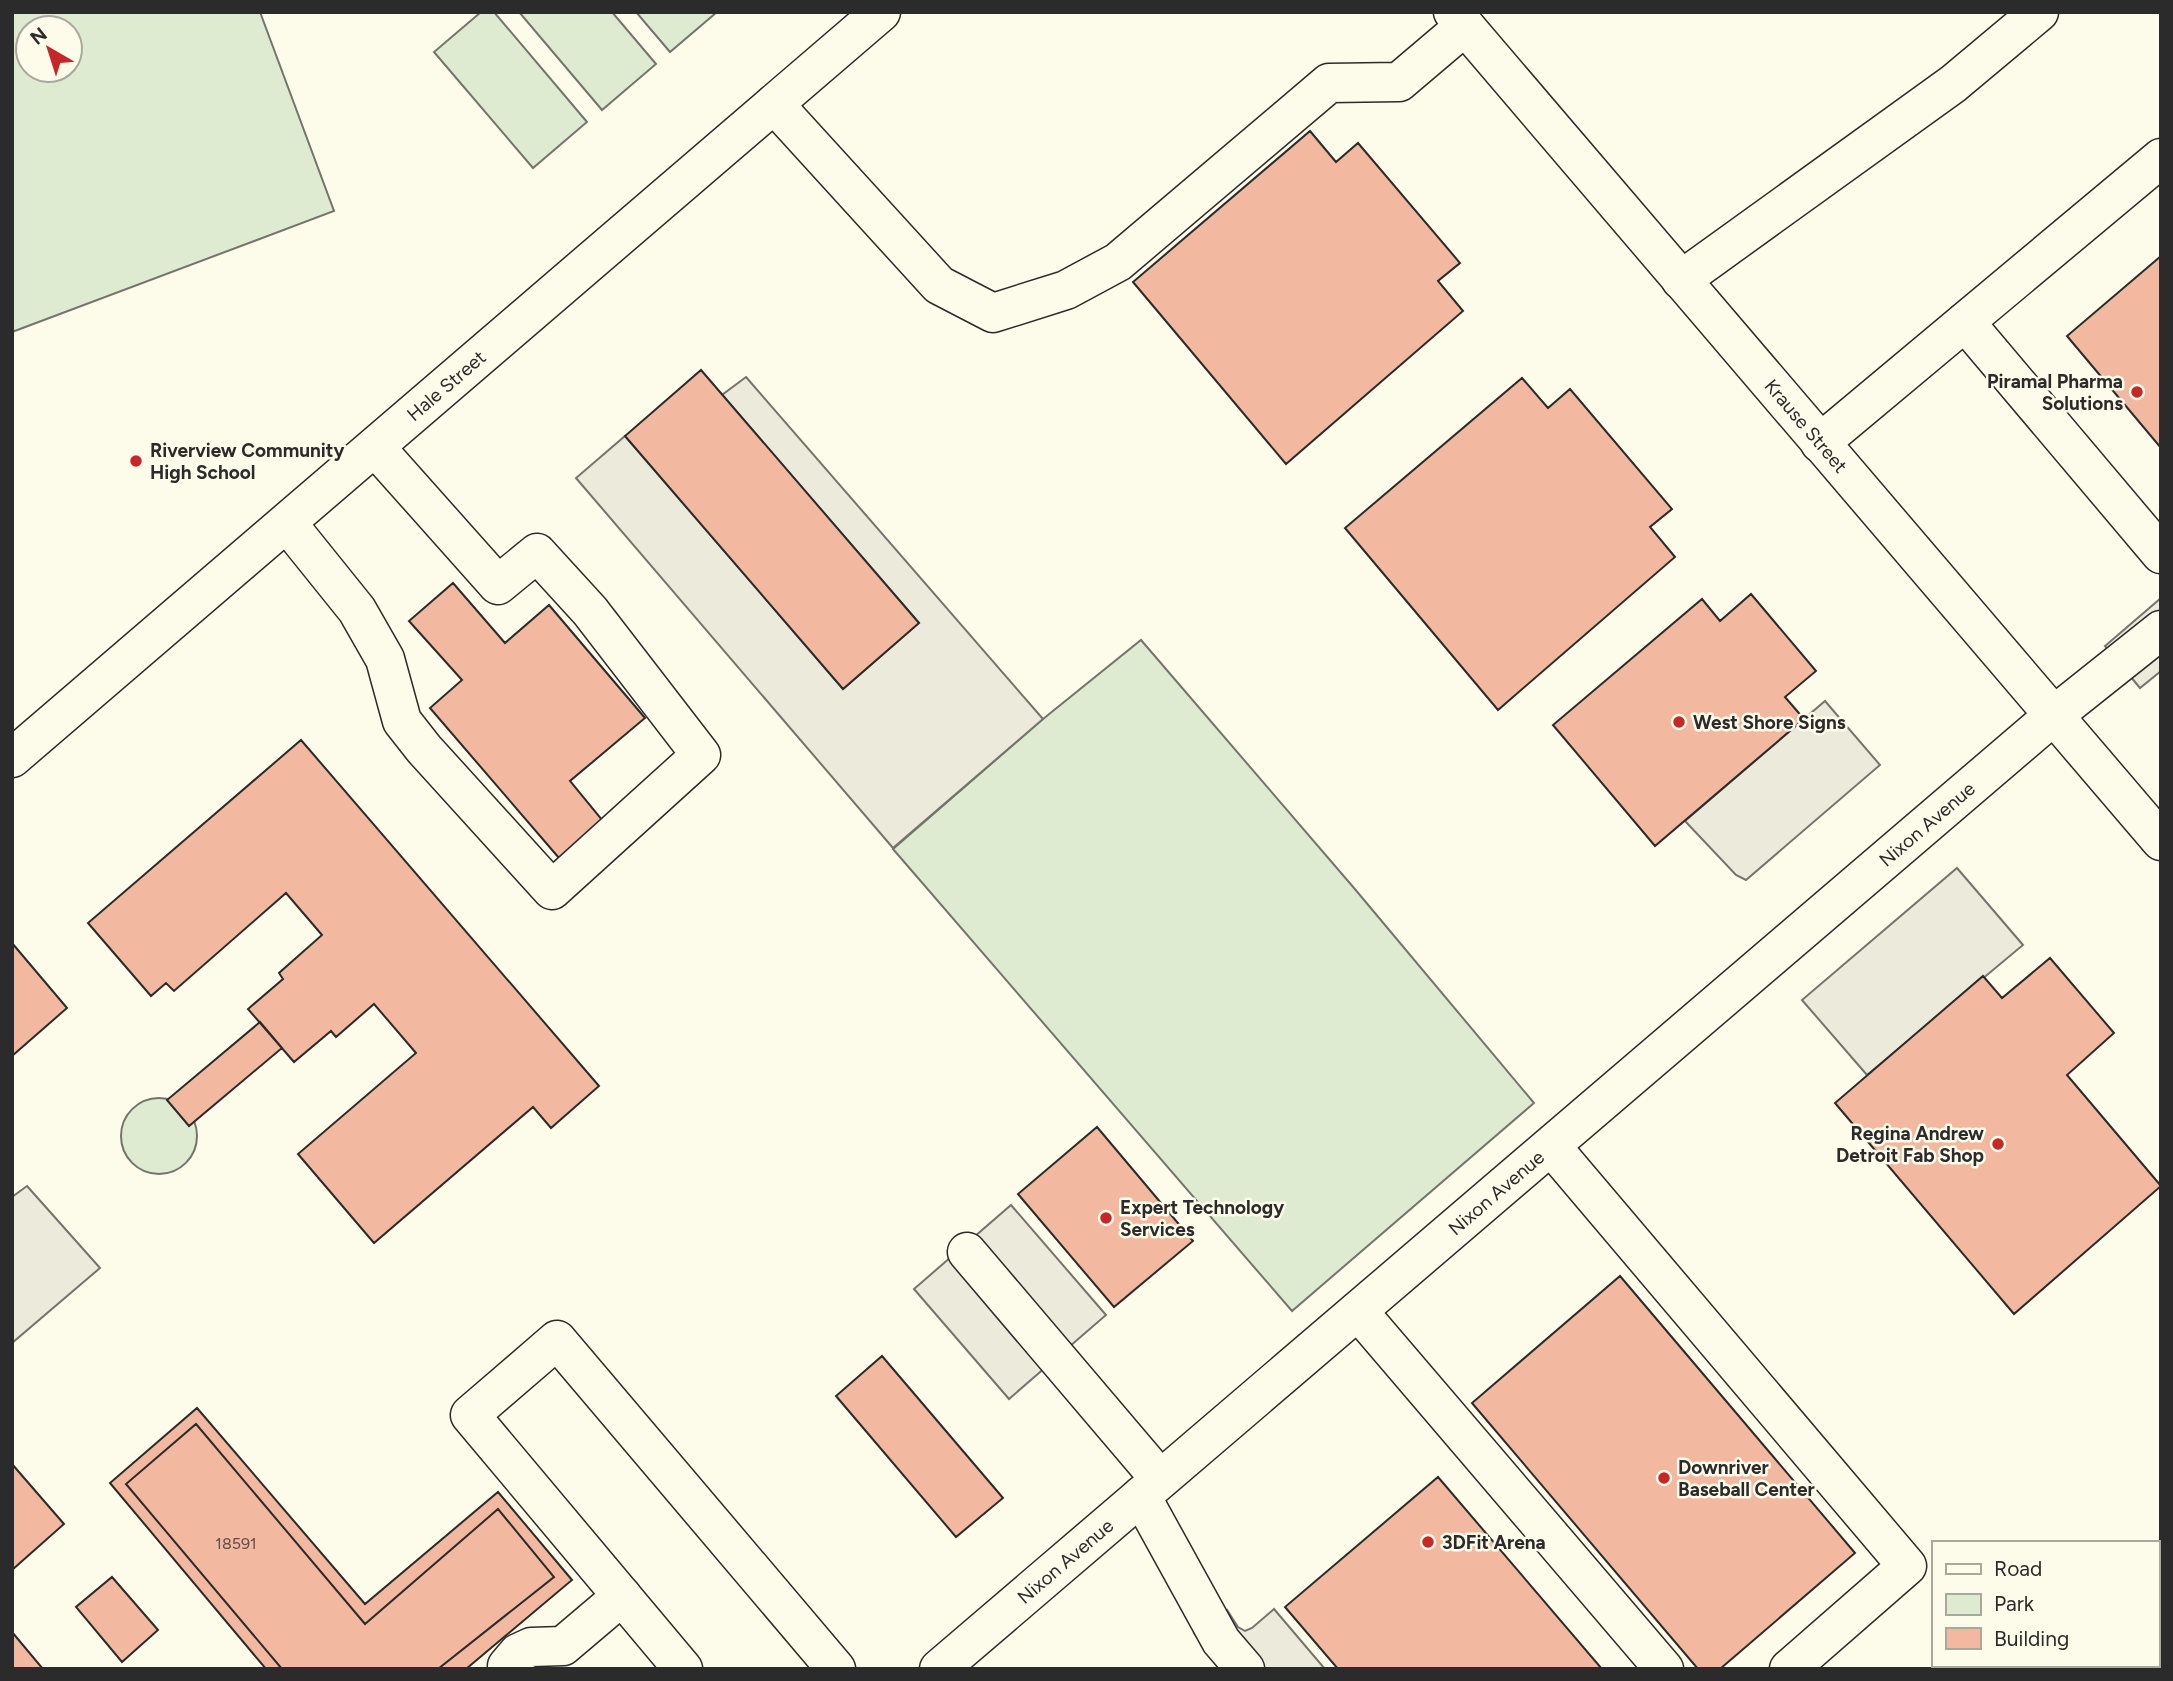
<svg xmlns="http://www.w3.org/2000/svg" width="2173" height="1681" font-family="Figtree,sans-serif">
<rect width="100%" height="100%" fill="#fdfbea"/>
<path fill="#deebd1" stroke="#74746e" stroke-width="2" fill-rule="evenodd" d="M12,12H260L334,211L12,332ZM70,28V70H28V28Z
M481,12H494L587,122L533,168L434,52Z
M519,12H612L656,64L602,110Z
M636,12H717L670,52Z
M1141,640L1354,888L1534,1103L1292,1311L893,849L1043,719Z
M121 1136a38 38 0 1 1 76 0a38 38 0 1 1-76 0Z"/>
<path fill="#eceadb" stroke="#74746e" stroke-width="2" d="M746,377L1043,719L893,848L576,478L625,436L843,689L919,623L722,395Z
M2161,598V671L2140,688L2105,646Z
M1825,701L1880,765L1746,880L1736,875L1685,821Z
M1957,868L2023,945L1867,1075L1802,1000Z
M27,1186L100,1268L12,1343V1197Z
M1011,1205L1106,1315L1009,1399L914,1289Z
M1274,1609L1325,1669H1221L1194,1633L1227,1610L1238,1627L1245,1631L1252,1628Z"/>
<path fill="#f2b8a0" stroke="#2b2b2b" stroke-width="2" d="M1310,131L1336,162L1358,143L1460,263L1438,281L1463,311L1286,464L1133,282Z
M2161,256V448L2067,336Z
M701,370L919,623L843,689L625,436Z
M1522,378L1548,408L1570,389L1672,509L1650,527L1675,557L1498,710L1345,528Z
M453,583L505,643L549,605L645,718L570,781L603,821L559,858L430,708L462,680L409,621Z
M1751,594L1816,671L1785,697L1804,719L1655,846L1553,725L1702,599L1720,621Z
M301,740L599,1086L551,1128L533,1107L374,1243L298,1154L416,1053L374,1004L336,1037L331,1031L294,1062L248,1009L283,979L279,973L322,935L286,893L174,991L166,983L151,996L88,923Z
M12,943L67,1008L12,1056Z
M2050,958L2114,1033L2067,1075L2161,1186L2014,1314L1835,1103L1983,976L2002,998Z
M260,1022L282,1048L189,1126L167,1100Z
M1097,1127L1193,1241L1114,1307L1018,1194Z
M1620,1276L1855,1553L1720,1669H1698L1472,1403Z
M882,1356L1003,1498L956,1537L836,1396Z
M197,1408L365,1604L498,1492L572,1580L466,1669H438L554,1577L498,1509L365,1624L196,1424L126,1484L282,1669H266L110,1483Z
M196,1424L365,1624L498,1509L554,1577L438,1669H282L126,1484Z
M12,1464L64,1524L12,1570Z
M1438,1477L1602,1669H1338L1285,1607Z
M112,1577L158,1630L122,1662L76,1607Z
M12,1632L43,1669H12Z"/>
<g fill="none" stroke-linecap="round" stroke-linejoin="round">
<defs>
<g id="minor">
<path id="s1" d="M1453,12L2161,841"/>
<path d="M774,104L939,285L993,313L1066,290L1118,262L1329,83L1399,82L1465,26"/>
<path d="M1681,280L1953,84L2039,12"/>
<path d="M1965,322L2161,554"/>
<path d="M1820,443L2161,158"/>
<path d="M287,523L357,610L385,659L402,721L424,749L552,890L701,755L590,611L537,553L498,585L375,447"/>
<path id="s2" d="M12,758L881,12"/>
<path d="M1551,1146L1907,1566L1789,1669"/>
<path d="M967,1252L1160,1479"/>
<path d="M1358,1311L1664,1669"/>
<path d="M1141,1496L1221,1641L1245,1669"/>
<path d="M507,1666L518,1653L531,1647L563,1646L622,1596"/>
<path d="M683,1669L470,1415L557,1340L836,1669"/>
<path id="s3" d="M939,1669L2053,716L2161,630"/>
</g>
</defs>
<use href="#minor" stroke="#2b2b2b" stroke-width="41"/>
<use href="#minor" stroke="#fdfbea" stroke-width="38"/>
</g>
<g fill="#c62828" stroke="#fdfbea" stroke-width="2.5">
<circle cx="2137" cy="392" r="7"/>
<circle cx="136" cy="461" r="7"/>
<circle cx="1679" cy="722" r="7"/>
<circle cx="1998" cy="1144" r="7"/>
<circle cx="1106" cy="1218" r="7"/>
<circle cx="1664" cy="1478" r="7"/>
<circle cx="1428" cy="1542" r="7"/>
</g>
<g text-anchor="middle" stroke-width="5" stroke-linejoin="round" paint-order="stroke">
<g font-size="16" fill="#5d4e48">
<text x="236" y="1549">18591</text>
</g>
<g font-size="19" font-weight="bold" fill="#2b2b2b" stroke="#fdfbea" text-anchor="start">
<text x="2123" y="388" text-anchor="end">Piramal Pharma<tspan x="2123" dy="22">Solutions</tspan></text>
<text x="150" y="457">Riverview Community<tspan x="150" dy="22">High School</tspan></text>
<text x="1693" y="729">West Shore Signs</text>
<text x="1984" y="1140" text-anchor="end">Regina Andrew<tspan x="1984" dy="22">Detroit Fab Shop</tspan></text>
<text x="1120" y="1214">Expert Technology<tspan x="1120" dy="22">Services</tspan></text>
<text x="1678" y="1474">Downriver<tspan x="1678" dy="22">Baseball Center</tspan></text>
<text x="1442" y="1549">3DFit Arena</text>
</g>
<g font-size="19" fill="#2b2b2b" stroke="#fdfbea">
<text dy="7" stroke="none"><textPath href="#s2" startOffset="572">Hale Street</textPath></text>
<text dy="7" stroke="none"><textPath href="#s1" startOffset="544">Krause Street</textPath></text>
<text dy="7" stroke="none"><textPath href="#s3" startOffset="1300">Nixon Avenue</textPath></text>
<text dy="7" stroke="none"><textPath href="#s3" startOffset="733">Nixon Avenue</textPath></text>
<text dy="7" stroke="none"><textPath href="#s3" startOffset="166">Nixon Avenue</textPath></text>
</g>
</g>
<rect width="2173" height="1681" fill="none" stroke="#2b2b2b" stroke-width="28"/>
<rect x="1932" y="1541" width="228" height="126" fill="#fdfbea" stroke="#a9a89e" stroke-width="2"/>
<rect x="1946" y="1564" width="35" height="10" fill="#fdfbea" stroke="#a9a89e" stroke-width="2"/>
<text x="1994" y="1576" font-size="21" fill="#2b2b2b">Road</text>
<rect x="1946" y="1594" width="35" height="21" fill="#deebd1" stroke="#a9a89e" stroke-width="2"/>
<text x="1994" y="1611" font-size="21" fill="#2b2b2b">Park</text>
<rect x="1946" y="1628" width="35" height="21" fill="#f2b8a0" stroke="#a9a89e" stroke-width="2"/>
<text x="1994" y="1646" font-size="21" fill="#2b2b2b">Building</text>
<g transform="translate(49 49) rotate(321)"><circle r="33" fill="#fdfbea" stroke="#a9a89e" stroke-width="2"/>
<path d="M0-5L12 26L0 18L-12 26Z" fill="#c62828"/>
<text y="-10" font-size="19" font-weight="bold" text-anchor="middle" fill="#2b2b2b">N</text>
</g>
</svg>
